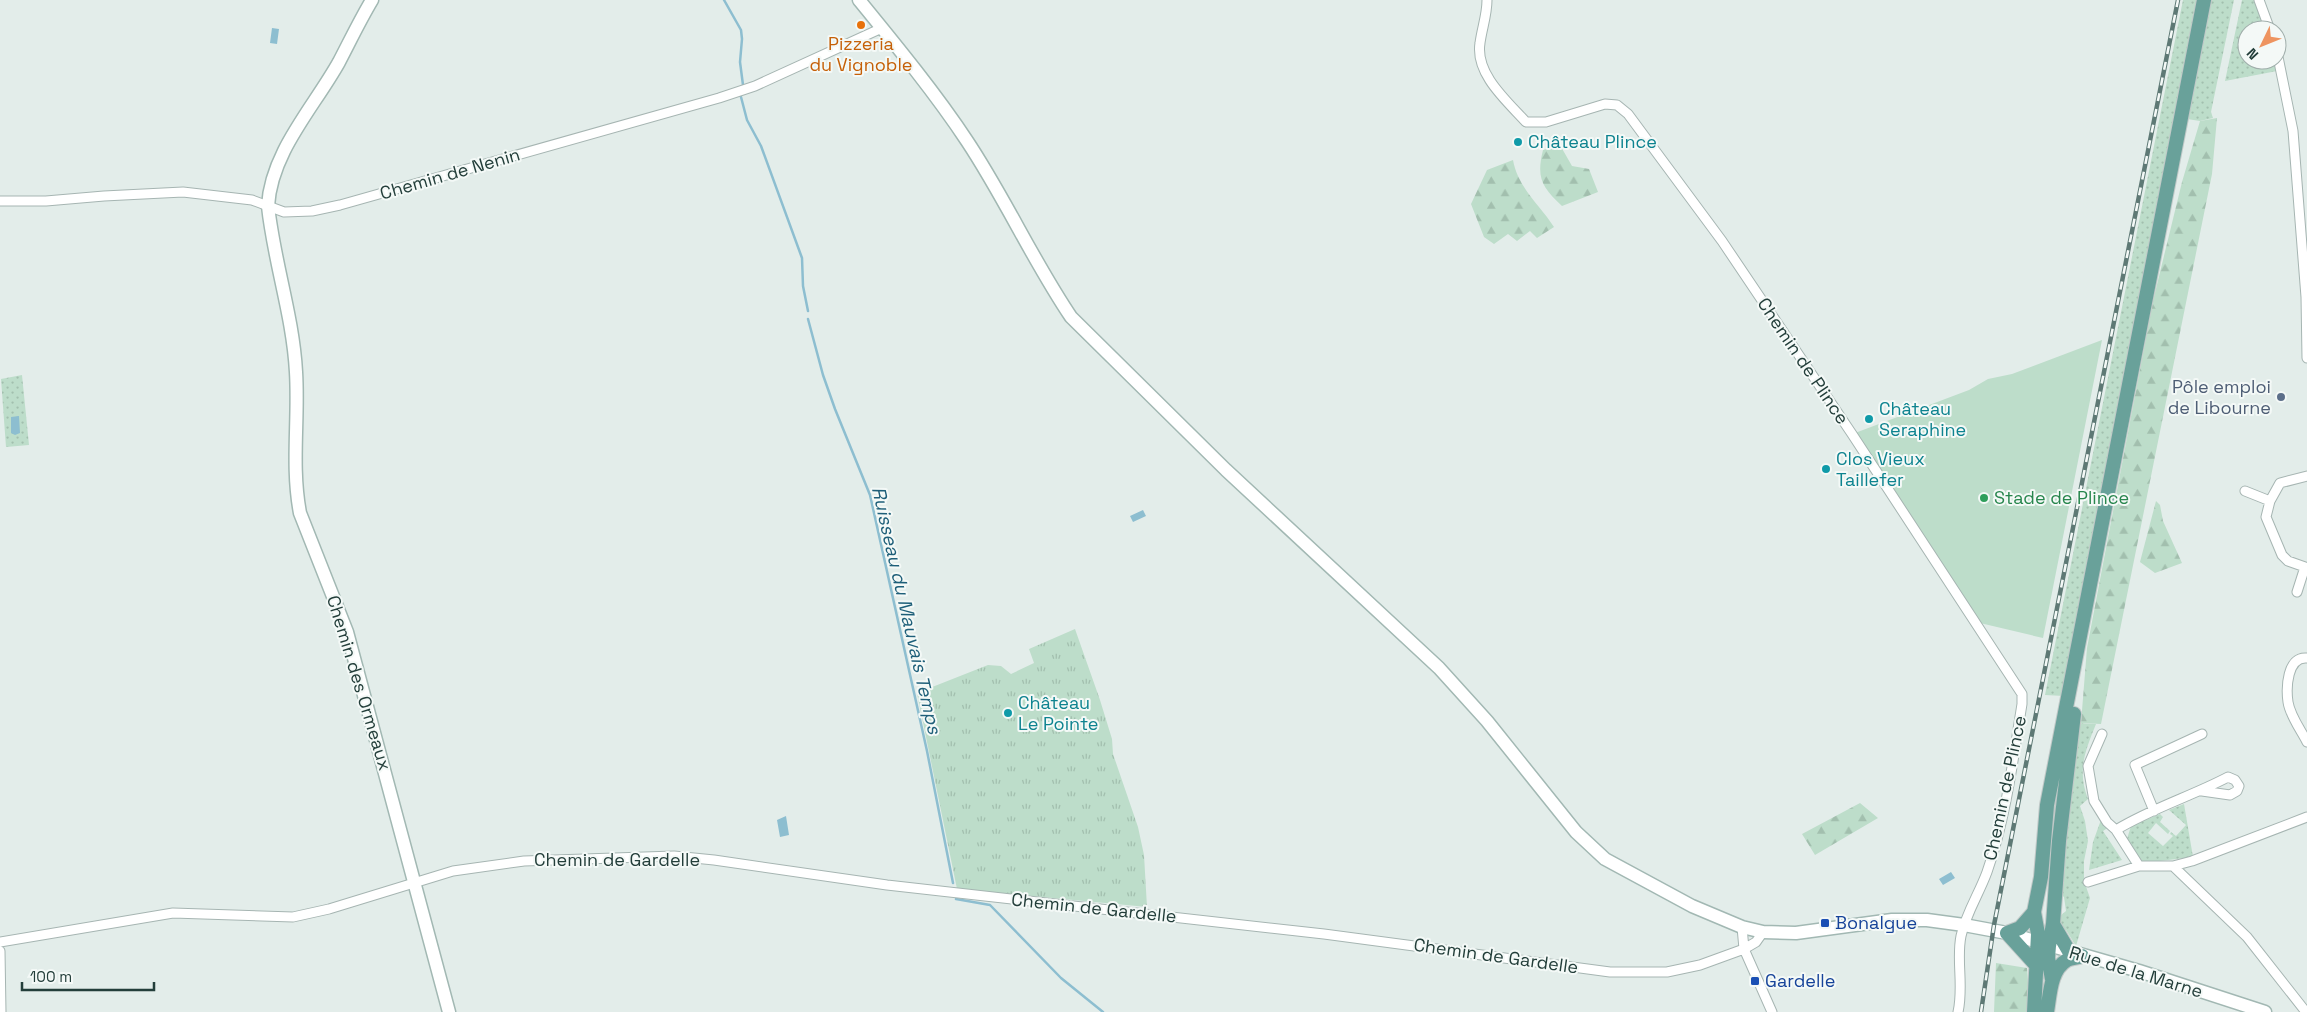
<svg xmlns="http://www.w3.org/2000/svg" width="2307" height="1012" font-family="'Space Grotesk',sans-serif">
<defs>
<pattern id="grass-dots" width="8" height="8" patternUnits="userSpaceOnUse" patternTransform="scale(1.25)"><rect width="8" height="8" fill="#bdddca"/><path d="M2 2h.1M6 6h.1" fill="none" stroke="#a2bfae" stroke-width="1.8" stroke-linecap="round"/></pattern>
<pattern id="forest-firs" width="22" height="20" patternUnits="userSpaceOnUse" patternTransform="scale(1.25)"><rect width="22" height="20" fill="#bdddca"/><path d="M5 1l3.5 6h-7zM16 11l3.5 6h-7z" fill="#a2bfae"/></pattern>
<pattern id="park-tufts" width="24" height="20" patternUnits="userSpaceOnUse" patternTransform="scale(1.25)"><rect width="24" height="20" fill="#bdddca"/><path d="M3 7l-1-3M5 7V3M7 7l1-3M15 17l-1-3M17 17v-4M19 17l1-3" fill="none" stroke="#a2bfae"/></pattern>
</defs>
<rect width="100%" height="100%" fill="#e3edea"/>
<path fill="url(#grass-dots)" d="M2183,0H2200L2064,696L2045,695Z
M2210,0H2234L2211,112L2213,118L2200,121L2187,119Z
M2242,0H2254L2261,12L2267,30H2247V60H2274L2277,71L2225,81Z
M22,375L29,445L6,447L1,379Z
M2067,719L2050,879L2048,878L2052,838L2051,810Z
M2077,723L2096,724C2085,751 2077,771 2088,799L2080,806L2085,821L2088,841L2084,861V881L2090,898L2076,946L2066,930H2062L2060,916L2066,911L2064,897L2059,893Z
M2184,804L2193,857L2143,863L2127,839L2131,826L2160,814L2163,817L2160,822L2170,831L2168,834L2156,823L2148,833L2163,846L2173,836L2170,834L2171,832L2176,836L2186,825L2169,810Z
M2102,817L2109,827L2103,831L2122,860L2089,870L2093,842Z"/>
<path fill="url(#forest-firs)" d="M2217,118L2212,174L2101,724L2081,723L2087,648L2153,301L2182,182L2200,121Z
M1560,145L1572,166L1589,169L1598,192L1562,206C1542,187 1536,178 1543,150Z
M1513,160C1518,188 1540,205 1554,227L1537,238L1530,231L1517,241L1508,234L1494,244L1484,237L1471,204L1487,170Z
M2156,501L2160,505L2163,521L2182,563L2155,573L2140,562Z
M1860,803L1878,818L1815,855L1802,834Z
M1996,963L2027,968L2030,1012H1994Z"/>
<path fill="url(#park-tufts)" d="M1075,629L1100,700L1112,739L1113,754L1138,827L1144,855L1147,907L957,889L917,693L988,665L1001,666L1011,674L1034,663L1029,649Z"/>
<path fill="#bdddca" d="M2102,340L2043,638L1980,623L1855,433L1969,390L1988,379L2012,374Z"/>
<path fill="#8dbed0" d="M272,28L279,29L277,44L270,43Z
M19,416L20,433L15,435L11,433V417Z
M1143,510L1146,516L1133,522L1130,516Z
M786,816L789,835L780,837L777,820Z
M1951,872L1955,878L1943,885L1939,879Z"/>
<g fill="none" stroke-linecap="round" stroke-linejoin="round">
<path stroke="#8dbed0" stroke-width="2.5" d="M724,0L741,30L742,39L740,62L743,85
M741,97L747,120L761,146L802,258L803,286L808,311
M808,319L823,375L835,409L870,495L927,751L953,883
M956,899L990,905L1061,978L1103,1012"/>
<defs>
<path id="street" d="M1487,0C1487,15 1482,28 1480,43C1475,74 1507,101 1526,122H1546L1605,104L1617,105L1628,114L1722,241L1852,434L2022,694V704C2013,760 2006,818 1987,872C1979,894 1966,913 1961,936C1956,960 1964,986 1958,1012
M2259,0L2270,30
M2277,52L2293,131L2306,297L2307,358
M0,201H46L104,196L183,192L252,200L284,212L312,211L340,205L719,98L755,86L882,28
M2245,491L2270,501L2280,483L2307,476
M2270,501L2266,517L2282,555L2288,561L2305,567L2297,592
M2307,658C2287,656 2286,688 2288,702C2290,716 2301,730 2307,742
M2102,734L2088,766L2094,801L2107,822L2116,830L2139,866
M2154,811L2135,765L2202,734
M2116,830C2152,808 2192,796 2228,777L2235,780L2239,786L2237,791L2230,795L2202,791
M2173,866L2247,937L2306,1012
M2088,882L2139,866H2173L2192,861L2307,817
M1742,927L1744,949L1772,1012
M0,942L173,913L293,917L329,909L453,871L524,861L674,856L714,860L887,885L1324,934L1610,972H1667L1700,965L1744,949L1756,942L1763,932
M0,951L1,1012"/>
<path id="secondary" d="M372,0C360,20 350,41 339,62C314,107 271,152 268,206C274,262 293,316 296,372C299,419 291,466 300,513L347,632L449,1012
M859,0C895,44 936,94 967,141C1005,198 1033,261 1071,317L1226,470L1439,668L1487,721L1576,832L1605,859L1692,906L1742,927L1763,932L1796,933L1892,920H1927L1964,925L2007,933L2139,971L2265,1012"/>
<path id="primary" d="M2034,912L2020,928L2007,933L2036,965
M2053,924L2070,953
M2052,979L2048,958L2049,946L2053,924L2059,841L2074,714
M2034,1012L2038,934L2034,912L2041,877L2047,805L2204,0
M2047,1012C2050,995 2050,970 2067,960C2071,958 2077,958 2082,956"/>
</defs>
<use href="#street" stroke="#a6b5b2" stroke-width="11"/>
<use href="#secondary" stroke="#a2b8b3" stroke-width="15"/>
<use href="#primary" stroke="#c1c9c8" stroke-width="16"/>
<use href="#street" stroke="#fff" stroke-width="9"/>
<use href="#secondary" stroke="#fff" stroke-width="12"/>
<use href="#primary" stroke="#69a19a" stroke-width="14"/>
<defs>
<path id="rail" d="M1981,1012L1994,925L2178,0"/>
</defs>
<use href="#rail" stroke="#5e7975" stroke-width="4.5"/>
<use href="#rail" stroke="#f4f9f7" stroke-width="2.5" stroke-dasharray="8" stroke-linecap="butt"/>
</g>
<circle fill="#e8710a" stroke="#f4f9f7" stroke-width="2" cx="861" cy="25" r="5"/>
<g fill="#0f9aa8" stroke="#f4f9f7" stroke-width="2">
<circle cx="1518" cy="142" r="5"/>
<circle cx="1869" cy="419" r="5"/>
<circle cx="1826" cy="469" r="5"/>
<circle cx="1008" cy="713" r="5"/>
</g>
<circle fill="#5c6f8a" stroke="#f4f9f7" stroke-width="2" cx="2281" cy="397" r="5"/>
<circle fill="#2e9e5b" stroke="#f4f9f7" stroke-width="2" cx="1984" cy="498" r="5"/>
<g fill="#1a4fb4" stroke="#f4f9f7" stroke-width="2">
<rect x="1820" y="918" width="10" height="10" rx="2.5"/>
<rect x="1750" y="976" width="10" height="10" rx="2.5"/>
</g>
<g text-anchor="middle" stroke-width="4" stroke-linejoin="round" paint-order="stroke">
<g font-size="18" fill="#c56008" stroke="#f4f9f7">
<text x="861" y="50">Pizzeria<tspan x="861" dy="21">du Vignoble</tspan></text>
</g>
<g font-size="18" fill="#0d838f" stroke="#f4f9f7" text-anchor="start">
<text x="1528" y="148">Château Plince</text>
<text x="1879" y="415">Château<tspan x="1879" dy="21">Seraphine</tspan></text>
<text x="1836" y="465">Clos Vieux<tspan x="1836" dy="21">Taillefer</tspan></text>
<text x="1018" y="709">Château<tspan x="1018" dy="21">Le Pointe</tspan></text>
</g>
<g font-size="18" fill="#233e3a" stroke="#f4f9f7">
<text transform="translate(450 174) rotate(-16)" y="6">Chemin de Nenin</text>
<text transform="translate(1803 361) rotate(56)" y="6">Chemin de Plince</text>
<text transform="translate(359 683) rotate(73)" y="6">Chemin des Ormeaux</text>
<text transform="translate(2005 788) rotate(-78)" y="6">Chemin de Plince</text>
<text x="617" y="866">Chemin de Gardelle</text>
<text transform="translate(1094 908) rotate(6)" y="6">Chemin de Gardelle</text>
<text transform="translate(1496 956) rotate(8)" y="6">Chemin de Gardelle</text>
<text transform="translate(2136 972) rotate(17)" y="6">Rue de la Marne</text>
</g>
<g font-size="18" fill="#4e5e75" stroke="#f4f9f7" text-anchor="end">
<text x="2271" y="393">Pôle emploi<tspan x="2271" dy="21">de Libourne</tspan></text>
</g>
<g font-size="18" fill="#27864d" stroke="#f4f9f7" text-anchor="start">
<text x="1994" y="504">Stade de Plince</text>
</g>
<g font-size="18" fill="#164399" stroke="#f4f9f7" text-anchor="start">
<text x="1835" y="929">Bonalgue</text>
<text x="1765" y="987">Gardelle</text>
</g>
<g font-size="19" font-style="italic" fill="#1e5f79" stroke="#f4f9f7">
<text transform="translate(907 610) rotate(77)" y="7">Ruisseau du Mauvais Temps</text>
</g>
</g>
<g transform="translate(2262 45) rotate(227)"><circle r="24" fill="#f4f9f7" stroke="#a0aeab"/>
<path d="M0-4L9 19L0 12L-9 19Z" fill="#ee9460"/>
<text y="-8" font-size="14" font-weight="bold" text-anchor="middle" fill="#233e3a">N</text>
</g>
<path d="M22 982v8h132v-8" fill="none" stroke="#233e3a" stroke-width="2.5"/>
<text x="30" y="982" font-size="15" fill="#233e3a" stroke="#f4f9f7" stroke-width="4" paint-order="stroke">100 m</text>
</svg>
